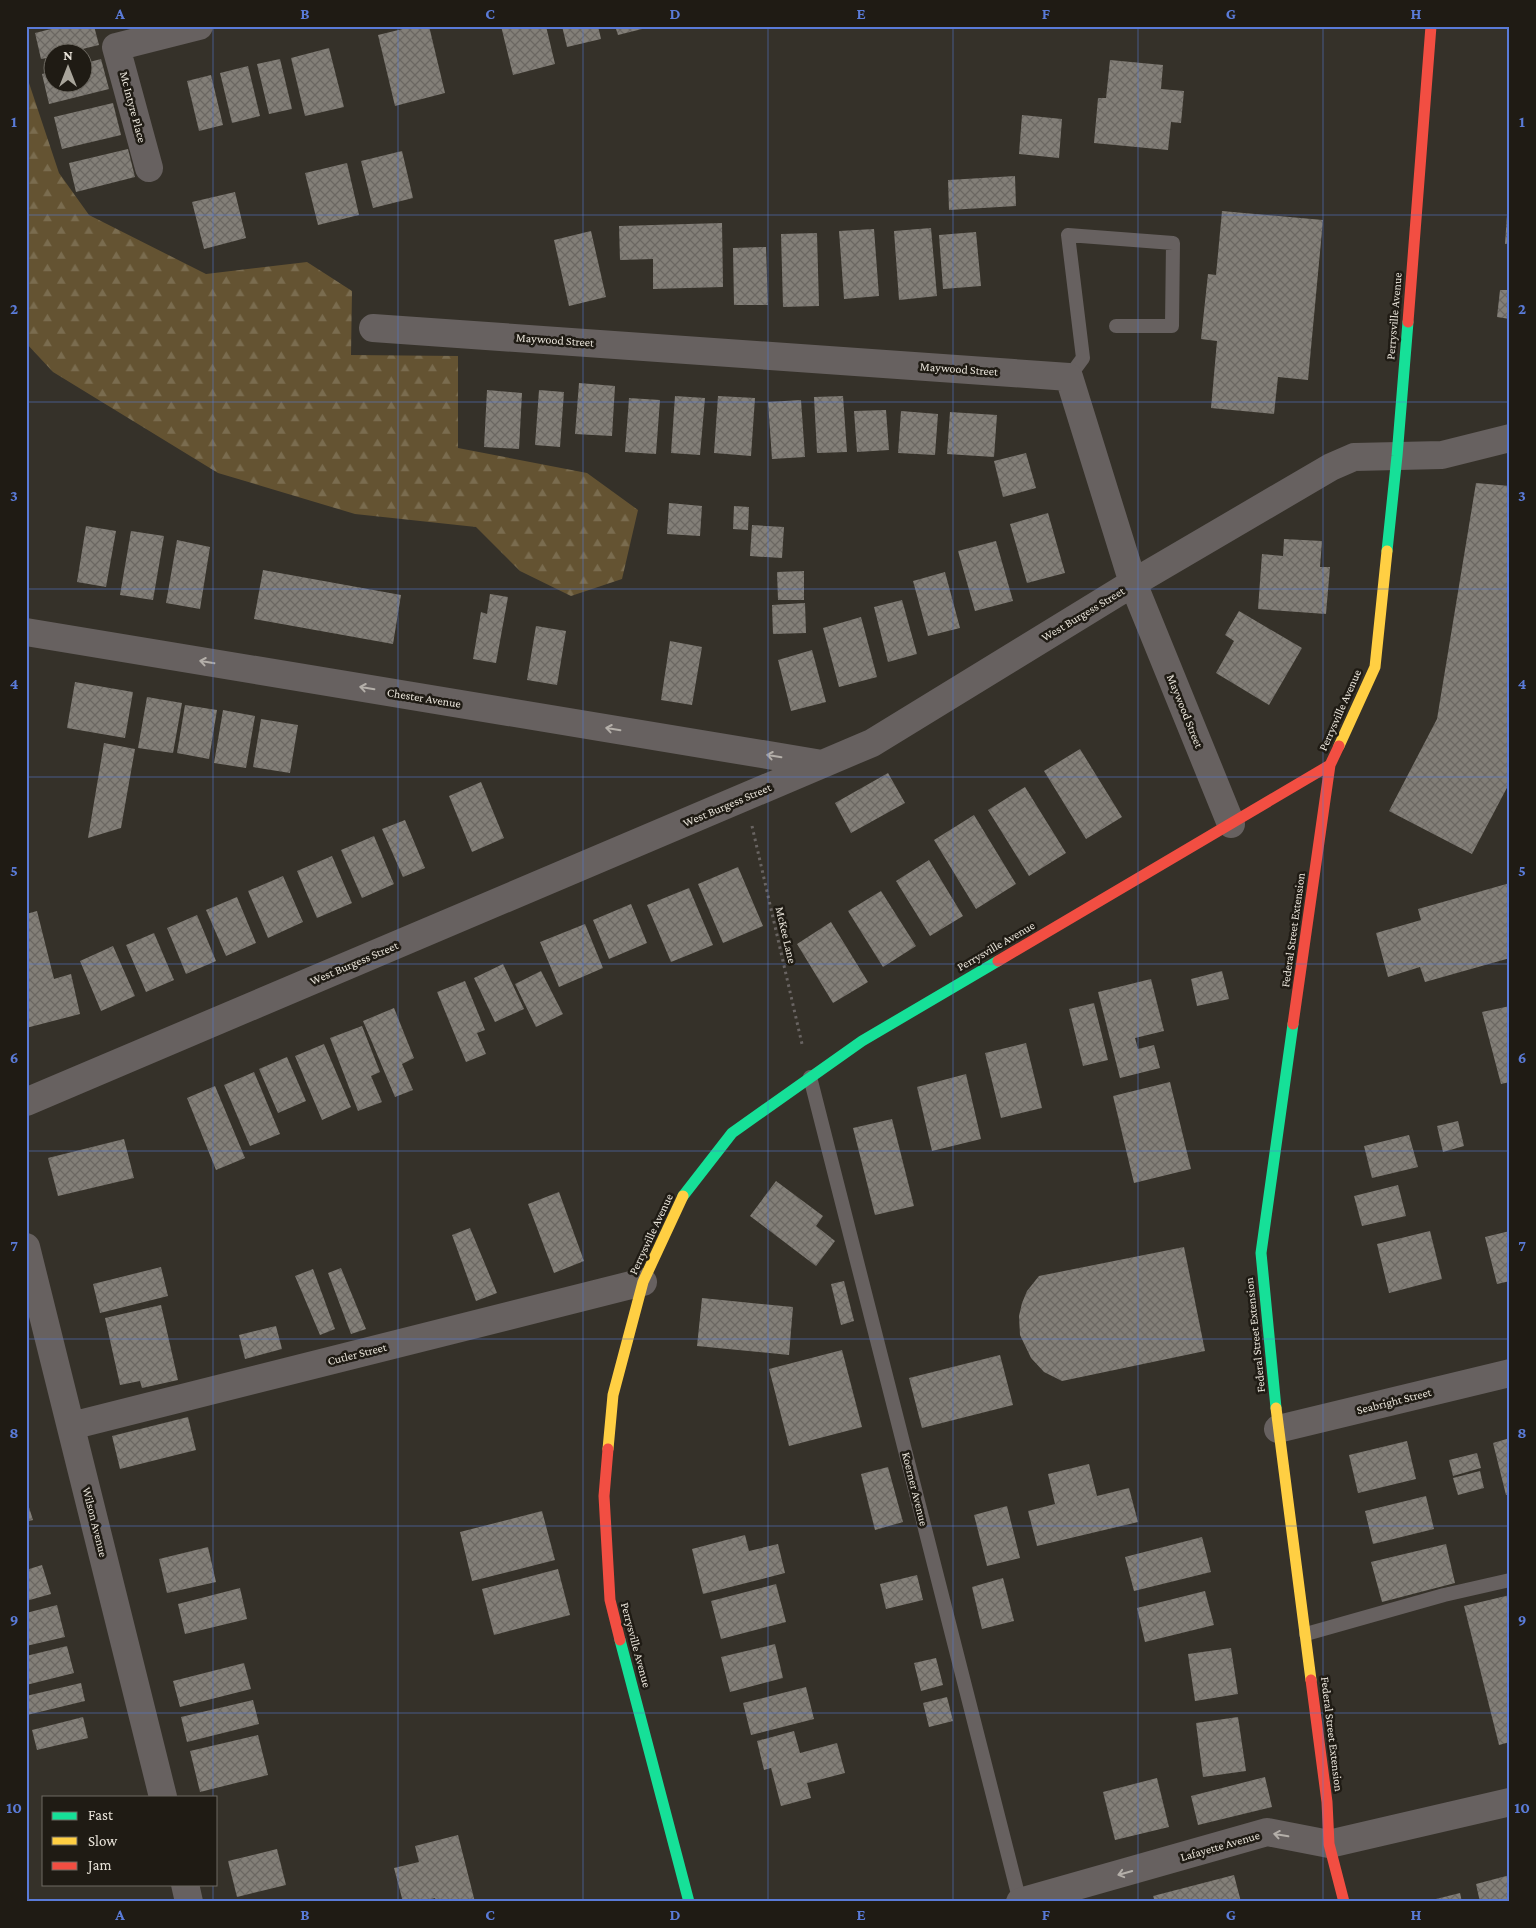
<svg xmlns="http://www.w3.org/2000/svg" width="1536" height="1928" font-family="'Crimson Pro',serif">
<defs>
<pattern id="forest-firs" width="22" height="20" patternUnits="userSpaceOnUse" patternTransform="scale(1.25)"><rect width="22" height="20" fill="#645332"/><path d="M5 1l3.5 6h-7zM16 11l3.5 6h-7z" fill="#7a6c4f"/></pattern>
<pattern id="building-cross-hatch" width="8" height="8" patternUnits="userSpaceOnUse" patternTransform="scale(1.25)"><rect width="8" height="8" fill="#837f78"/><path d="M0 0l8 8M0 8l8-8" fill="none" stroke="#6b6762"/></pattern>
</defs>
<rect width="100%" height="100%" fill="#353129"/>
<path fill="url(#forest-firs)" d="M26,74L59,173L89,215L206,274L307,262L352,291L351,355L458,356V448L587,473L638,510L622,579L571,596L520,571L476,527L355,514L218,473L53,372L26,343Z"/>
<path fill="url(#building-cross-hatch)" d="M63,26H94L99,45L70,52H52V57L41,59L35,33Z
M415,26H429L445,93L395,106L378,35Z
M501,26H546L555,64L513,75Z
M562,26H598L601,39L567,47Z
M615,26H650V27L618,35Z
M329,48L344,107L305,116L291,58Z
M101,59L109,89L49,104L42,74L52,71V82H82V64Z
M280,59L292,109L269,114L257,64Z
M1110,60L1163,65L1161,89L1184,91L1181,123L1171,122L1168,150L1094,143L1098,98H1106Z
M248,66L260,116L232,123L220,73Z
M211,75L223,125L199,131L187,81Z
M113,103L121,135L62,149L54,117Z
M1022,115L1062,119L1059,158L1019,154Z
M128,149L135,177L76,192L69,163Z
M402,151L413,198L373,208L361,161Z
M347,163L359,215L318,225L305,173Z
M1015,176L1016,206L949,210L948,180Z
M235,192L246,238L204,249L192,202Z
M1222,211L1323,220L1308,380L1278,377L1274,414L1211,408L1217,341L1201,339L1208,274L1216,275Z
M1507,215H1510V244H1505Z
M722,223L723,287L653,289V259L620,260L619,226Z
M931,228L937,296L899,300L894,231Z
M874,229L879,296L844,299L839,231Z
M591,231L606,297L569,306L554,240Z
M976,232L981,286L943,289L939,235Z
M817,233L819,306L783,307L781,234Z
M766,247L768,305H734L733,248Z
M1500,290H1510V319L1497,317Z
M579,383L615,386L612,436L575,434Z
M487,390L522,393L519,449L484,447Z
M539,390L564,392L560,447L535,445Z
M675,396L705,398L700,455L671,453Z
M718,396L755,398L751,456L714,453Z
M843,396L847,452L817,453L814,397Z
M629,398L660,400L656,454L625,452Z
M801,400L805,457L772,459L768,402Z
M886,410L889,450L857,452L854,411Z
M901,411L938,414L935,455L898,453Z
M950,412L997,415L994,457L947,454Z
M1026,453L1036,488L1003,497L994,461Z
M1476,483L1510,486V782L1472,854L1389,811L1437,719Z
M669,503L702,506L700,536L667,534Z
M734,506L749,507L748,530L733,529Z
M1048,513L1065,573L1027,583L1010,524Z
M752,525L784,527L782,558L750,556Z
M86,526L116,531L106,587L77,582Z
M131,531L164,536L153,600L120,595Z
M1284,539L1322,541L1320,567H1330L1326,614L1258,609L1262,554L1283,556Z
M177,540L210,547L200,609L166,603Z
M996,541L1013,601L975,611L958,551Z
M263,570L401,595L393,644L254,619Z
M804,571V600H778L777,572Z
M945,572L960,628L928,636L913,581Z
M490,594L508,597L496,663L473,659L481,612L487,614Z
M902,600L917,654L888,662L874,607Z
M805,603L806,633L773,634L772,605Z
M1239,611L1302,648L1269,705L1216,673L1234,641L1225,635Z
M861,617L877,677L839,687L823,628Z
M536,626L566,631L557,685L527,680Z
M670,641L702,647L692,705L661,700Z
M812,650L826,702L791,711L778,660Z
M75,682L133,692L125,738L67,728Z
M147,697L182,703L173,753L138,748Z
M185,705L217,710L209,759L177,753Z
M223,710L255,716L246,768L214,763Z
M261,719L298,725L290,773L253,767Z
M104,743L135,749L121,828L88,838Z
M1080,749L1122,817L1086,839L1044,771Z
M888,773L905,803L851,833L835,803Z
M481,782L504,838L472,852L449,796Z
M1025,787L1066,853L1029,876L988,810Z
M974,815L1016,884L976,909L934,840Z
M405,820L425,868L403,877L382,829Z
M374,836L394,884L362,898L341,850Z
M332,856L352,903L317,918L297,871Z
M929,860L963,916L930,936L896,881Z
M738,867L763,926L723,943L698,884Z
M283,876L303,922L268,938L248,891Z
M1510,883V958L1425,982L1420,967L1388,977L1376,933L1421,920L1418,909Z
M689,888L713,945L671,962L647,905Z
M881,891L916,946L883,967L848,911Z
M237,897L256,943L226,956L206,910Z
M631,904L647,943L609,959L593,920Z
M37,911L54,979L71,974L80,1014L26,1028V914Z
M197,915L216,961L186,974L167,928Z
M831,922L868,982L833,1003L797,944Z
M585,924L603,968L559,987L540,942Z
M154,933L174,980L146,992L126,945Z
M113,946L135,996L101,1011L80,961Z
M503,964L524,1009L495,1022L474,978Z
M541,971L563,1014L536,1027L515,984Z
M1222,971L1229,999L1197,1006L1191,979Z
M1151,979L1164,1031L1135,1038L1138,1049L1154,1045L1160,1068L1120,1078L1098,992Z
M465,981L485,1030L477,1033L486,1054L466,1062L437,992Z
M1094,1003L1108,1060L1083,1066L1069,1009Z
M1510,1006V1082L1501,1084L1482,1012Z
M394,1008L414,1058L402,1064L413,1090L395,1097L363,1021Z
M362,1026L380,1072L371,1076L382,1102L358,1111L330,1038Z
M1026,1043L1042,1108L1001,1118L985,1053Z
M324,1044L351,1107L322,1120L295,1056Z
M287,1057L306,1101L278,1113L259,1069Z
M254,1072L280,1134L250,1146L224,1085Z
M966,1074L981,1139L932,1151L917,1087Z
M1170,1082L1191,1169L1134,1183L1113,1096Z
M215,1086L245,1158L216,1170L187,1098Z
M892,1119L914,1206L875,1215L853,1128Z
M1458,1121L1464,1146L1443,1152L1437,1126Z
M1409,1135L1418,1167L1372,1178L1364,1146Z
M124,1139L134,1178L58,1196L48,1158Z
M776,1181L823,1216L816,1226L835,1241L816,1266L750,1216Z
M1398,1185L1406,1216L1362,1226L1354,1196Z
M559,1192L584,1261L554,1273L528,1204Z
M470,1228L497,1293L476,1301L452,1235Z
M1430,1231L1442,1279L1389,1293L1377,1244Z
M1510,1231V1281L1497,1284L1485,1237Z
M1184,1247L1205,1351L1062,1381L1044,1372L1031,1358L1020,1335L1019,1316L1022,1303L1027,1291L1039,1276Z
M161,1267L168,1296L100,1313L93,1284Z
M341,1268L366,1329L351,1334L328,1273Z
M313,1269L335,1329L320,1335L295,1276Z
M844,1281L854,1321L841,1325L831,1284Z
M702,1298L793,1307L789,1355L697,1346Z
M161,1305L178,1380L142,1388L140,1381L120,1385L105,1318Z
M276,1326L282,1349L245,1359L239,1335Z
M842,1350L862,1427L789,1446L769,1369Z
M1000,1355L1013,1405L922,1428L909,1378Z
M188,1417L196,1450L120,1469L112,1436Z
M1510,1438V1494L1506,1495L1493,1443Z
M1407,1441L1416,1479L1358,1493L1349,1455Z
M1477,1453L1481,1468L1453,1476L1449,1460Z
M1089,1464L1097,1496L1129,1488L1138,1522L1037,1546L1028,1511L1055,1504L1048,1474Z
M888,1467L903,1522L875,1530L861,1474Z
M1480,1471L1484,1488L1458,1495L1453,1478Z
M1426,1496L1434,1529L1373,1544L1365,1511Z
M26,1498L33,1520L26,1522Z
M1007,1506L1020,1558L987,1566L974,1515Z
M542,1511L555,1560L472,1581L460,1532Z
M745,1535L749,1551L778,1544L785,1573L703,1594L692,1549Z
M1202,1537L1211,1572L1134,1591L1125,1557Z
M1446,1544L1455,1583L1382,1602L1371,1562Z
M208,1547L216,1582L167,1593L159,1559Z
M42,1565L51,1594L26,1601V1570Z
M558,1569L570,1615L494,1635L482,1589Z
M917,1575L923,1600L886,1609L880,1584Z
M1003,1578L1014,1621L982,1629L972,1587Z
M776,1584L786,1622L721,1639L711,1601Z
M240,1588L247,1619L185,1634L178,1604Z
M1205,1591L1214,1625L1145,1642L1137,1608Z
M1510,1595V1742L1499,1745L1464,1606Z
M57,1605L65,1637L26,1646V1613Z
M775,1644L783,1678L730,1692L721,1657Z
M67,1646L74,1673L26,1685V1656Z
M1231,1648L1238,1694L1195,1701L1188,1654Z
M936,1658L943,1685L921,1691L914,1663Z
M244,1663L251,1689L180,1707L173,1681Z
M81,1683L85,1701L27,1715L26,1696Z
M806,1687L814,1719L751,1735L743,1703Z
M947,1697L953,1721L929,1727L923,1703Z
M253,1700L259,1724L187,1742L181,1717Z
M83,1717L88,1738L37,1750L32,1730Z
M1238,1717L1246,1771L1203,1777L1196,1723Z
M794,1731L800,1753L837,1743L845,1773L807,1783L811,1798L781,1806L771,1768L764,1770L757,1741Z
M258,1735L268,1775L200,1792L190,1751Z
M1265,1777L1272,1807L1198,1825L1191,1796Z
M1157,1778L1169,1827L1115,1840L1103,1792Z
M458,1835L475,1902H436L435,1898L420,1902H403L394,1868L419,1862L415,1846Z
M277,1849L286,1885L237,1897L228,1861Z
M1234,1875L1241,1902H1155L1153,1896Z
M1510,1875V1902H1480L1476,1884Z
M1460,1893L1462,1902H1428V1901Z"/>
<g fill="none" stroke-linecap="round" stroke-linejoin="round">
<path stroke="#696462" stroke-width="3" stroke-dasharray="2.5 4" stroke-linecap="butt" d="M752,826L802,1044"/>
<path stroke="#676160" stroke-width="14" d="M1069,377L1083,358L1068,235L1173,243L1172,326H1116
M810,1077L1020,1902
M1306,1634L1444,1595L1510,1580"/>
<path stroke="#676160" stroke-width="28" d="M149,168L116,47L199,26
M373,328L1069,377L1133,583L1231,824
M26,632L822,764
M26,1102L872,743L1133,583L1331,467L1354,457L1442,455L1510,438
M26,1247L163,1797
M71,1426L643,1282
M1278,1429L1510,1373
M185,1884L189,1902
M1020,1902L1267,1832L1329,1844L1510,1802"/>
<path stroke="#16e098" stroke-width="11" d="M1387,551L1397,456L1408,322
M683,1196L732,1133L862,1041L998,961
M1276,1408L1261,1253L1293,1024
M620,1640L689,1902"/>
<path stroke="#ffcf43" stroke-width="11" d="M1339,746L1375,667L1387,551
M1276,1408L1311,1680
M608,1449L613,1395L643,1282L683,1196"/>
<path stroke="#f24e42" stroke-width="11" d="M1408,322L1431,26
M998,961L1330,765L1339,746
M1293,1024L1330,765
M608,1449L604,1496L610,1600L620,1640
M1311,1680L1327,1802L1329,1844L1344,1902"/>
</g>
<defs><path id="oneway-shaft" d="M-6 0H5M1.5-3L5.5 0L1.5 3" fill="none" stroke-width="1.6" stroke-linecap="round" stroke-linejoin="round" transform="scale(1.25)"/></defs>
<g stroke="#b4afa9">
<use href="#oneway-shaft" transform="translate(207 662) rotate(-171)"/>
<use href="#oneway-shaft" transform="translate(367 688) rotate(-171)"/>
<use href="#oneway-shaft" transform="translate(613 729) rotate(-171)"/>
<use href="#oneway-shaft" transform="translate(774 756) rotate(-171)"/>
<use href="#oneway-shaft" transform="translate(1281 1835) rotate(-170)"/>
<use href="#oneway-shaft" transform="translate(1125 1873) rotate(164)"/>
</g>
<path fill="none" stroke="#5a7bd8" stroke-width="1" stroke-opacity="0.55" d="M213,26V1797M398,26V1902M583,26V1902M768,26V1902M953,26V1902M1138,26V1902M1323,26V1902M26,215H1510M26,402H1510M26,589H1510M26,777H1510M26,964H1510M26,1151H1510M26,1339H1510M26,1526H1510M26,1713H1510M213,1884V1902"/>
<g text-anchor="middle" stroke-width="5" stroke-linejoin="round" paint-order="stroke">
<g font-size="12" fill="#e8e3d9" stroke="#1f1b14">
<text transform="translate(133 107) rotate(75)" y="4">Mc Intyre Place</text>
<text transform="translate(1394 316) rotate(-85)" y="4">Perrysville Avenue</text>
<text transform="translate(555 340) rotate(4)" y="4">Maywood Street</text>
<text transform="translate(959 369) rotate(4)" y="4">Maywood Street</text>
<text transform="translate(1083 614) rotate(-31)" y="4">West Burgess Street</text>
<text transform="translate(424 698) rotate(9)" y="4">Chester Avenue</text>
<text transform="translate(1340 710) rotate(-66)" y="4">Perrysville Avenue</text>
<text transform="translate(1185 711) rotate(68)" y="4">Maywood Street</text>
<text transform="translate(727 805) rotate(-23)" y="4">West Burgess Street</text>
<text transform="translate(1293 930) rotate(-82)" y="4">Federal Street Extension</text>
<text transform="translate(786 935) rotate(77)" y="4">McKee Lane</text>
<text transform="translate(996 946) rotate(-30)" y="4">Perrysville Avenue</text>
<text transform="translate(354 963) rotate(-23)" y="4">West Burgess Street</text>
<text transform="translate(651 1234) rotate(-65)" y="4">Perrysville Avenue</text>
<text transform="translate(1255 1335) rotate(-96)" y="4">Federal Street Extension</text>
<text transform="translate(357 1354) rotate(-14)" y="4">Cutler Street</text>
<text transform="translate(1394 1401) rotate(-14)" y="4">Seabright Street</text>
<text transform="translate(915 1489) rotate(76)" y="4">Koerner Avenue</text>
<text transform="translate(95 1522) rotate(76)" y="4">Wilson Avenue</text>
<text transform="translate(636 1645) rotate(75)" y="4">Perrysville Avenue</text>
<text transform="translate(1332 1734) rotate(83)" y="4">Federal Street Extension</text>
<text transform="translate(1220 1846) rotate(-16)" y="4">Lafayette Avenue</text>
</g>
</g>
<rect width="1536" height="1928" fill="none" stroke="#1f1b14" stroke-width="55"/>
<rect x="42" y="1796" width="175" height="90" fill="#1f1b14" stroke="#6f6b63"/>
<rect x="52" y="1812" width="25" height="8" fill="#16e098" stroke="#6f6b63"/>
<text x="88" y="1820" font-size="15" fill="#e8e3d9">Fast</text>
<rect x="52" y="1837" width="25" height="8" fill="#ffcf43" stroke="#6f6b63"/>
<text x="88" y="1846" font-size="15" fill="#e8e3d9">Slow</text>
<rect x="52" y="1862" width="25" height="8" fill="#f24e42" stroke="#6f6b63"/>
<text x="88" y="1870" font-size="15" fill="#e8e3d9">Jam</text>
<g transform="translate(68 68)"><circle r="24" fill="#1f1b14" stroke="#6f6b63"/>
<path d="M0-4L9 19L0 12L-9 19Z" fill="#a9a59b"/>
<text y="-8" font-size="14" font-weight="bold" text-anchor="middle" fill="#e8e3d9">N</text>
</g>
<rect x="28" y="28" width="1480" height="1872" fill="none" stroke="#5a7bd8" stroke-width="2"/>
<g font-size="16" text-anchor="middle" font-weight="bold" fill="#5a7bd8">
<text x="120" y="19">A</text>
<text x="305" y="19">B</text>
<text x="490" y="19">C</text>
<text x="675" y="19">D</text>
<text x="861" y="19">E</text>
<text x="1046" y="19">F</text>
<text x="1231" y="19">G</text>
<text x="1416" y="19">H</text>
<text x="14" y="127">1</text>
<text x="1522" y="127">1</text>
<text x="14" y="314">2</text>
<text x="1522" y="314">2</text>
<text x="14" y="501">3</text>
<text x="1522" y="501">3</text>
<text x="14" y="689">4</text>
<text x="1522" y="689">4</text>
<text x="14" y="876">5</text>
<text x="1522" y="876">5</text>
<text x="14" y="1063">6</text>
<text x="1522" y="1063">6</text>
<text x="14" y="1251">7</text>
<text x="1522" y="1251">7</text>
<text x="14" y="1438">8</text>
<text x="1522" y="1438">8</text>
<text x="14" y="1625">9</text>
<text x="1522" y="1625">9</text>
<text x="14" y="1813">10</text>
<text x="1522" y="1813">10</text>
<text x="120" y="1920">A</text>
<text x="305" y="1920">B</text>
<text x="490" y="1920">C</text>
<text x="675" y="1920">D</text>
<text x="861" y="1920">E</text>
<text x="1046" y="1920">F</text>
<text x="1231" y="1920">G</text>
<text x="1416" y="1920">H</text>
</g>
</svg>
